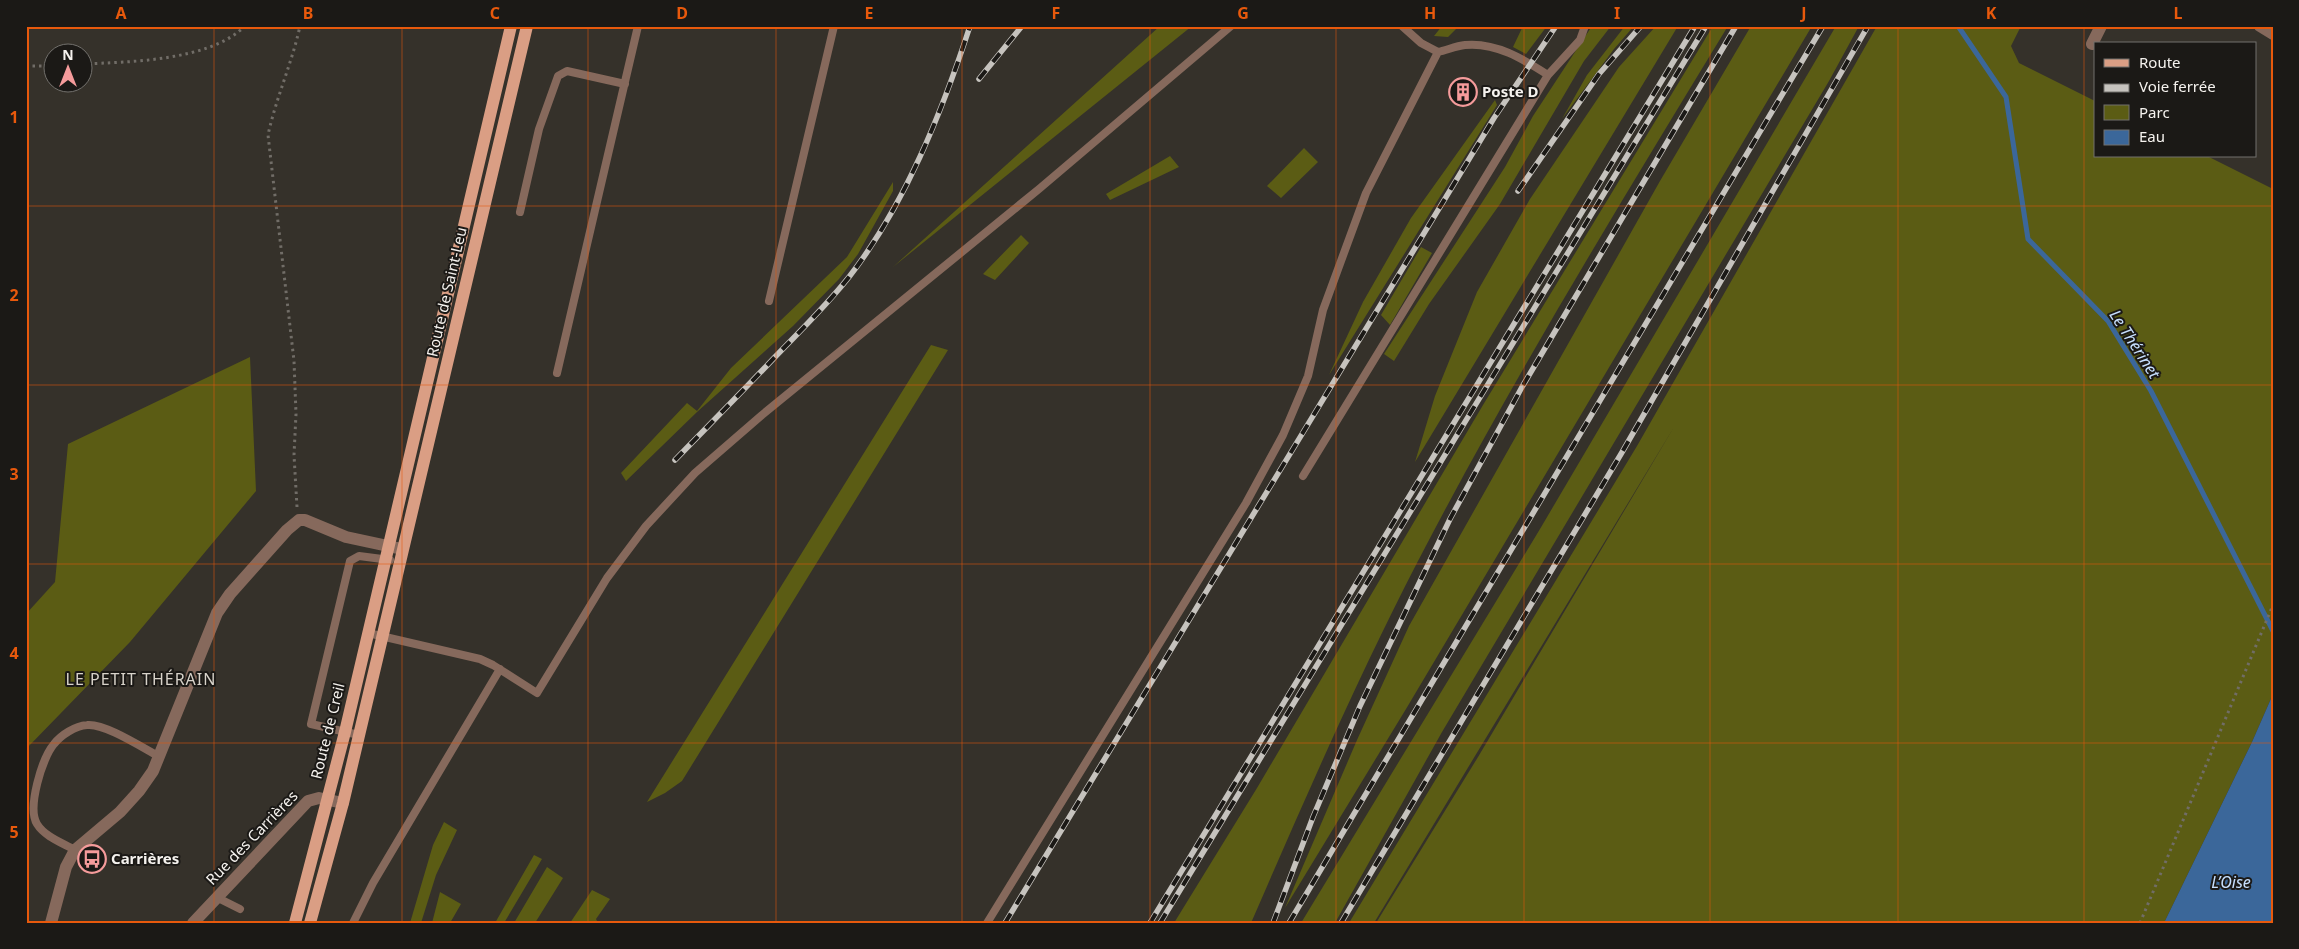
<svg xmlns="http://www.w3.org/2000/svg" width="2299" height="949" font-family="'Noto Sans',sans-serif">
<rect width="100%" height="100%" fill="#35312a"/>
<path fill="#5b5c14" d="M1160,26H1192L893,267Z
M1442,26H1459L1448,37L1434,36Z
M1523,26H1547L1526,54L1513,47Z
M1592,26H1611L1584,61L1500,204L1429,304L1394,361L1384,354L1505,167L1533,116Z
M1625,26H1634L1614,49L1562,119L1587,75Z
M1656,26H1678L1415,462L1435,396L1477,292L1530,199L1619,67Z
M1713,26H1728C1621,202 1513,378 1418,561C1357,679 1304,801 1251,923H1174L1257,788L1483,405Z
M1751,26H1812L1406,709L1285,908L1357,740L1409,626L1660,181Z
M1836,26H1859L1829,81L1442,732L1335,923H1301L1540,529Z
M1877,26H2021L2011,46L2019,63L2095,101V156H2207L2273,189V694L2252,742L2164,923H1376L1478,757L1674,427L1374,923H1349L1637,446Z
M1495,100L1497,105L1329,375L1363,302L1411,218Z
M1304,148L1318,162L1281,198L1267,186Z
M1170,156L1179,167L1110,200L1106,194Z
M893,182V191L858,254L839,279L793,326L697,412L626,481L621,473L687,403L697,411L731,368L847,257Z
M1021,235L1029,243L995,280L983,274Z
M1421,247L1432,253L1390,325L1381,315Z
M931,345L948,350L682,781L665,793L647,802Z
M250,357L256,491L130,642L26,749V614L55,582L68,444Z
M444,822L457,830L436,875L421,923H410L433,845Z
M534,855L542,859L504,923H495Z
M547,867L563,878L535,923H514Z
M592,890L610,899L596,919L598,923H570Z
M440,892L461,904L450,923H432Z"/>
<path fill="#3b679a" d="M2273,694V923H2164L2252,742Z"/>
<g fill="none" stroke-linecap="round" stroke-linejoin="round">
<path stroke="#3b679a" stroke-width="5" d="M1958,26L2006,97L2028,239L2108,321L2151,391L2273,631"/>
<path stroke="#716d67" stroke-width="3" stroke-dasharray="2.5 4" stroke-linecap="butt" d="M82,64C129,62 210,61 245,26
M26,66H52
M297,507L294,455L296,414L294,361L268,135C276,98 292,63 300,26
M2140,923L2273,605"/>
<path stroke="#86695c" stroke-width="8" d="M1548,75L1580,40L1585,26
M520,212L539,129L558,76L567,71L625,84
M769,301L834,26
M557,373L638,26
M1303,476L1548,75C1523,59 1496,42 1465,45C1456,46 1447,50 1438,52L1421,43L1402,26
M368,633L480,659L493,665L537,693L607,578L646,526L695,473L762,415L1039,189L1231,26
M359,735L311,724L350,561L359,556L390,560
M75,850C63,843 45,837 37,824C27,808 42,758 54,744C61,735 75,726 87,725C105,723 143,748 160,757
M218,898L240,909
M353,923L373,883L500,669
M987,923L1246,503L1283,435L1308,376L1323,310L1366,193L1438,52"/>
<path stroke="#86695c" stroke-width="12" d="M2260,26L2273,34
M2092,44L2101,26
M51,923L66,867L75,850L120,812L139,791L153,771L217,613L230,594L287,530L299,520H305L346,537L402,549
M193,923L308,801L319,798L343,803"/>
<path stroke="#da9e84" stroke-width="12" d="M295,923L345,732L511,26
M310,923L343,803L527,26"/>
<defs>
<path id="rail" d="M979,79L1022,26
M1518,191L1599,74L1641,26
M675,460C708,426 742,392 775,357C800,331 826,306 849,277C905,205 942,112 970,26
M1005,923L1494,118L1556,26
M1150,923L1695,26
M1160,923L1706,26
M1273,923L1313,817L1360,706L1450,519L1522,387L1736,26
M1289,923L1823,26
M1341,923L1621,454L1868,26"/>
</defs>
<use href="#rail" stroke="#c6c3be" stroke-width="5.5"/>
<use href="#rail" stroke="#1b1916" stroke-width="4" stroke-dasharray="11" stroke-linecap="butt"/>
</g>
<path fill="none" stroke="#e8590c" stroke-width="1" stroke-opacity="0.55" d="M214,26V923M402,26V923M588,26V923M776,26V923M962,26V923M1150,26V923M1336,26V923M1524,26V923M1710,26V923M1898,26V923M2084,26V923M26,206H2273M26,385H2273M26,564H2273M26,743H2273"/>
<defs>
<symbol id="building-ring" viewBox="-11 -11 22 22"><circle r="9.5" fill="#1b1916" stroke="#f59b9b" stroke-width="1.5"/><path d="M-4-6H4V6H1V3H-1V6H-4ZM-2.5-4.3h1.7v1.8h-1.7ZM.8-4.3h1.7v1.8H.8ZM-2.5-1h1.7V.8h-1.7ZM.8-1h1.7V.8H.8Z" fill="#f59b9b"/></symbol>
<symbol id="bus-ring" viewBox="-11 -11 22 22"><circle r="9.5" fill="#1b1916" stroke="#f59b9b" stroke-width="1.5"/><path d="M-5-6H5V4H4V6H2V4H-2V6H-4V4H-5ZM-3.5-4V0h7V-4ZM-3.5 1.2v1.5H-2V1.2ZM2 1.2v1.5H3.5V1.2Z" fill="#f59b9b"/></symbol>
</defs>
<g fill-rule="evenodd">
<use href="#building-ring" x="1447" y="76" width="32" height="32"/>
<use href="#bus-ring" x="76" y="843" width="32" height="32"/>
</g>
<g text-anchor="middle" stroke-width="4" stroke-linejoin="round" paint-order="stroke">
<g font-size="15" font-weight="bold" fill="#f5f2ee" stroke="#1b1916" text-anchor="start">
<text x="1482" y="97">Poste D</text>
<text x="111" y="864">Carrières</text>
</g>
<g font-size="15" fill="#f5f2ee" stroke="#1b1916">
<text transform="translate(447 292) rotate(-77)" y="5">Route de Saint-Leu</text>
<text transform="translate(328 731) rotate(-76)" y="5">Route de Creil</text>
<text transform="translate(252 838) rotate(-46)" y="5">Rue des Carrières</text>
</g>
<g font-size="16" font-style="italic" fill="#c7e0ff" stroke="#1b1916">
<text transform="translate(2135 344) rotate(57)" y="6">Le Thérinet</text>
<text x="2231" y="888">L’Oise</text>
</g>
<g font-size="16" letter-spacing="1" fill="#d8d3ca" stroke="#1b1916">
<text x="141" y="685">LE PETIT THÉRAIN</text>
</g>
</g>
<rect width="2299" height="949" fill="none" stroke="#1b1916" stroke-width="55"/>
<rect x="2094" y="42" width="162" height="115" fill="#1b1916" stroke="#72706c"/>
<rect x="2104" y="59" width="25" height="8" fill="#da9e84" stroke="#72706c"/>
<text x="2139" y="68" font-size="15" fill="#f5f2ee">Route</text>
<rect x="2104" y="84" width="25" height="8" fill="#c6c3be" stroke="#72706c"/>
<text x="2139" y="92" font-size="15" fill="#f5f2ee">Voie ferrée</text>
<rect x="2104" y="105" width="25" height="15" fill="#5b5c14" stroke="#72706c"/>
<text x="2139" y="118" font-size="15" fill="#f5f2ee">Parc</text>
<rect x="2104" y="130" width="25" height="15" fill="#3b679a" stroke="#72706c"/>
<text x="2139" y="142" font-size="15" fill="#f5f2ee">Eau</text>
<g transform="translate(68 68)"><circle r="24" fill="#1b1916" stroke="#72706c"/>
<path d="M0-4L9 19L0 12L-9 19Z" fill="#f59b9b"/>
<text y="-8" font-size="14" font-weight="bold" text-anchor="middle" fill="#f5f2ee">N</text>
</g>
<rect x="28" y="28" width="2244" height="894" fill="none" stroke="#e8590c" stroke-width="2"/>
<g font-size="16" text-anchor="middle" font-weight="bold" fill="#e8590c">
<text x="121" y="19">A</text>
<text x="308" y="19">B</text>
<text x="495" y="19">C</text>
<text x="682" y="19">D</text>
<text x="869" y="19">E</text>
<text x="1056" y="19">F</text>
<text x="1243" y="19">G</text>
<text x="1430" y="19">H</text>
<text x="1617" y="19">I</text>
<text x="1804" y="19">J</text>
<text x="1991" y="19">K</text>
<text x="2178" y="19">L</text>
<text x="14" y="123">1</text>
<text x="14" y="301">2</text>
<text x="14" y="480">3</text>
<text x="14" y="659">4</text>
<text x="14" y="838">5</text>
</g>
</svg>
